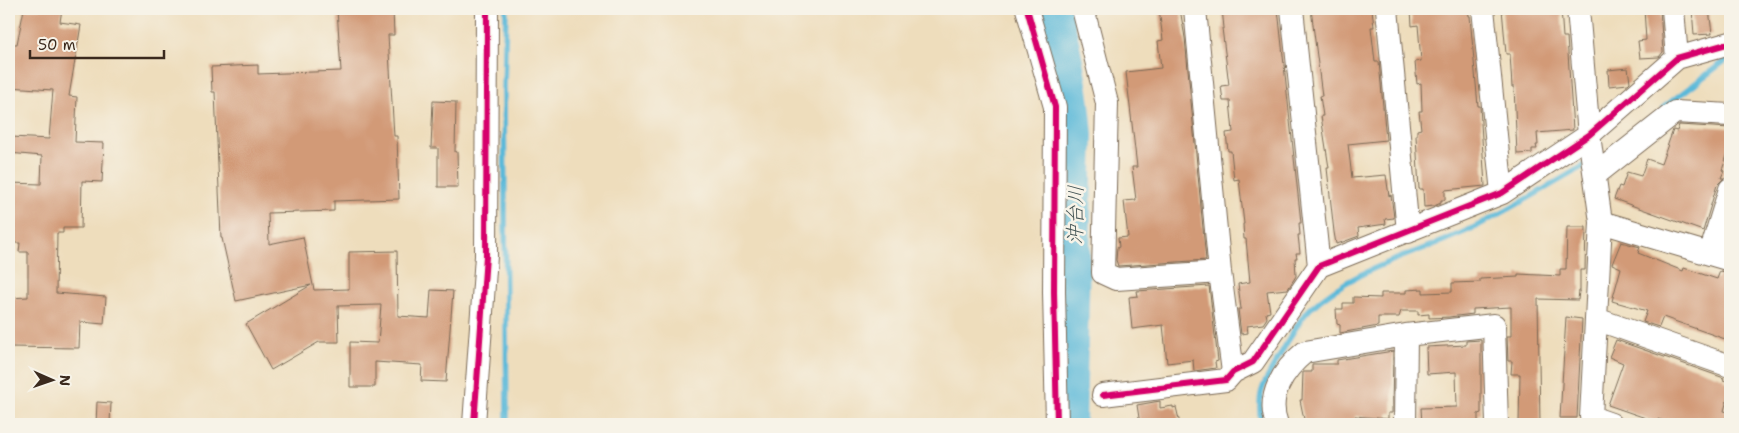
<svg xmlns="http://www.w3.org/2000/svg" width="1739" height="433" font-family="'Shantell Sans','Klee One',sans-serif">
<rect width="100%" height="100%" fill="#f7f3e8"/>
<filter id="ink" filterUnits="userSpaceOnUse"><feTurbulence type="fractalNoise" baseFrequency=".02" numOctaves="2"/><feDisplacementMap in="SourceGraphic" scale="10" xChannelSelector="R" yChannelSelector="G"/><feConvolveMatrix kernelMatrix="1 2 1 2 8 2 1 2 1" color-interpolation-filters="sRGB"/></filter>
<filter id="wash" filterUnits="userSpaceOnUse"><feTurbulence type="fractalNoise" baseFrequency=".0096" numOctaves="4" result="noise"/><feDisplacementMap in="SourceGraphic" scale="20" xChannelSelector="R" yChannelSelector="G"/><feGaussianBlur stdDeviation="1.12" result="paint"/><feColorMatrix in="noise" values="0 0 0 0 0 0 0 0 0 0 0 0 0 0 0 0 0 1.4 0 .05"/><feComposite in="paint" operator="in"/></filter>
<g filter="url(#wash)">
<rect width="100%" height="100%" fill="#eeddbc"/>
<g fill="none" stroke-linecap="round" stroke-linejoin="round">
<path stroke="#5bb9d9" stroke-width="5.5" d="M506,9L504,91L507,424
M1664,107L1730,57
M1261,424C1257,391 1263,385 1279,357C1288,341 1297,322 1310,309C1357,265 1424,253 1479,225C1517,206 1552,184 1589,163"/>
<path stroke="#5bb9d9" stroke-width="32" d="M1055,9C1066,51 1074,92 1077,135L1070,424"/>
</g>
<g id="blocks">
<path fill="#d29a77" d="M24,9H62L60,22L81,25L69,96L77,97L75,142L104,143L102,182L82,181L81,228H63V233H57L56,293L106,297L104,324L80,322L79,348L9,347V298L28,297V252H19L20,243H9V183L41,184L42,156L9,153L11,137L49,139L53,90L9,87V44H17Z
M337,9H393L394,35H388L394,136H397L399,199L334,201V211L268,213L269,244L303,237L314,290L349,289V252L397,251L398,316L429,318L431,290L453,291L446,382L421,381L422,365L375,362V387H350V342L378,343L381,305L338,306L339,342H319L271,370L246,324L311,285L236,301L222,238H221L215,92H212L211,67L258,65V74L341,71Z
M1159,9H1180L1185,38L1206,260L1118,266L1116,260L1117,248L1119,247L1118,238L1128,237L1124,201L1136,200L1132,167H1137L1126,72L1161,68L1158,41L1163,40Z
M1222,9H1278L1301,223H1299L1300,235H1298L1300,253H1296L1297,258H1295L1296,276L1288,289L1267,291L1270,312L1266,313L1267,318L1263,324L1247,326L1248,333L1241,334L1238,309H1241L1238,284L1250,282L1246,239H1244L1243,224H1244L1239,179L1234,180L1231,151H1228L1226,133L1233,132L1230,101H1223L1221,86L1229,85L1222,28H1224Z
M1311,9H1335V13L1372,9L1374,27H1371L1375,62H1379L1386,140L1348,144L1352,178L1386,175L1389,196L1391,195L1394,218L1385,219L1386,224L1358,228L1359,236L1340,243L1336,244L1334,232L1327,168H1329L1321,116H1323L1320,96H1322Z
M1411,9H1468L1469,16H1470L1478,106H1480L1481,123L1485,186L1445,190V200H1441V203L1434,206L1424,207L1423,189H1419L1416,136L1417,135V130L1421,129L1419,111H1422L1421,83L1417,84L1415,62L1421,61L1418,25L1412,26Z
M1502,9H1561L1563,37H1567L1573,130L1537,133L1538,145H1536L1537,149H1532V153L1517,154L1514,87H1512L1510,54H1506Z
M1644,9H1660L1663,52L1659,57L1640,58L1638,41L1646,40Z
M1692,9H1709L1712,34L1694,35Z
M1628,68L1630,82L1628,84L1609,86L1608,70Z
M433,101L456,102L455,152H457L458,187H438V148H431Z
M1679,125L1730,128V147L1722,170L1724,171L1721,178H1724L1717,185L1703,231L1614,199L1619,186L1622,187L1627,172L1641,176L1647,159L1661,164L1673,130L1677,131Z
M1567,227H1586L1585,270H1580V291H1579L1578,300L1538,299L1540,424H1519L1520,374H1511L1512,361H1508L1507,336H1511V307L1473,309V314L1449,317L1429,318V314L1418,315V311H1401L1399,317H1378V326L1340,333V325L1337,324L1336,309H1343V303H1353V297L1381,298V293H1406V290L1423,289V293L1452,292V283L1480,282V279L1518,277V274L1560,276V269H1566Z
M1621,242L1640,247L1638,253L1683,271L1684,268L1717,279L1720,271L1730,273V299L1725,317L1730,319V322L1725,339L1663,317L1659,327L1643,322L1647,311L1612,301L1621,268L1612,264Z
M1209,286L1218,361L1215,362L1216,368L1194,371L1193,360L1167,363L1163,325L1132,329L1129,297L1138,296L1137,291Z
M1566,317L1582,319L1577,418H1560Z
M1481,340V413L1478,414V422L1422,424L1421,408L1457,407L1456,372L1427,374L1426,347L1466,345V341Z
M1616,340L1724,378L1723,380L1730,382V389L1724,411L1728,412L1724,424H1673L1658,419L1657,422L1608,405L1623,363L1609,357Z
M1393,351L1392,413H1388V419L1355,416V423L1305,424L1300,400H1302L1303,372H1312V364H1337V360Z
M1160,401V408L1173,406V408L1176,407L1180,424H1140L1137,405Z
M97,402L111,403L110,424H96Z"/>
</g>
</g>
<g filter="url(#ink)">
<use href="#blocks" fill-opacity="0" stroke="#7a6955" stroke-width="1"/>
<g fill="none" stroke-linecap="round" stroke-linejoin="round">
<defs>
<path id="minor" d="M1027,9L1055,107L1054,292L1057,424
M1083,9L1107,103L1103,273L1116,279L1220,272
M1195,9L1220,272L1233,372
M1292,9L1319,266
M1387,9L1408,232
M1483,9L1502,193
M1578,9L1589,135L1601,222L1591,417L1611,424
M1673,9L1677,58
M1595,175L1675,112L1730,115
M1601,222L1730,260
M1710,254L1730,189
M1596,319L1730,366
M1103,395L1226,380L1233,372L1253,362L1319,266L1502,193L1589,135L1677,58L1730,43
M474,424L486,256L487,9
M1277,424C1266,396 1283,370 1305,352L1406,335L1494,325L1497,424
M1405,424L1406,335"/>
</defs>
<use href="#minor" stroke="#7a6955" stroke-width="24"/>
<use href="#minor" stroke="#fff" stroke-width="22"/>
<defs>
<path id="cycleway" d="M1027,9L1055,107L1054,292L1057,424
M1103,395L1226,380L1233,372L1253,362L1319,266L1502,193L1589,135L1677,58L1730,43
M474,424L486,256L487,9"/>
</defs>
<use href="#cycleway" stroke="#f7f3e8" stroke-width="9"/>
<use href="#cycleway" stroke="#d6006c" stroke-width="6"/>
</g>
</g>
<g text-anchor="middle" stroke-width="5" stroke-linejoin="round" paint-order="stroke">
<g font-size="20" font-style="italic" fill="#455556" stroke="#f7f3e8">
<text transform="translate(1075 215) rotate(-89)" y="7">沖台川</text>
</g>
</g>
<rect width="1739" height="433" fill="none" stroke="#f7f3e8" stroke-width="30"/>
<g transform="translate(52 380) rotate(92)" stroke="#f7f3e8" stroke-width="4" paint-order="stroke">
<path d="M0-4L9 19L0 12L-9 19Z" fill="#3b2a1e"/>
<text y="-8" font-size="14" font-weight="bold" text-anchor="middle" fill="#3b2a1e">N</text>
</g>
<path d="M30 50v8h134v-8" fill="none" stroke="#3b2a1e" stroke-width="2.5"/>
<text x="38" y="50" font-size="15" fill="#3b2a1e" stroke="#f7f3e8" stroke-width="4" paint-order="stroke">50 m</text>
</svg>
